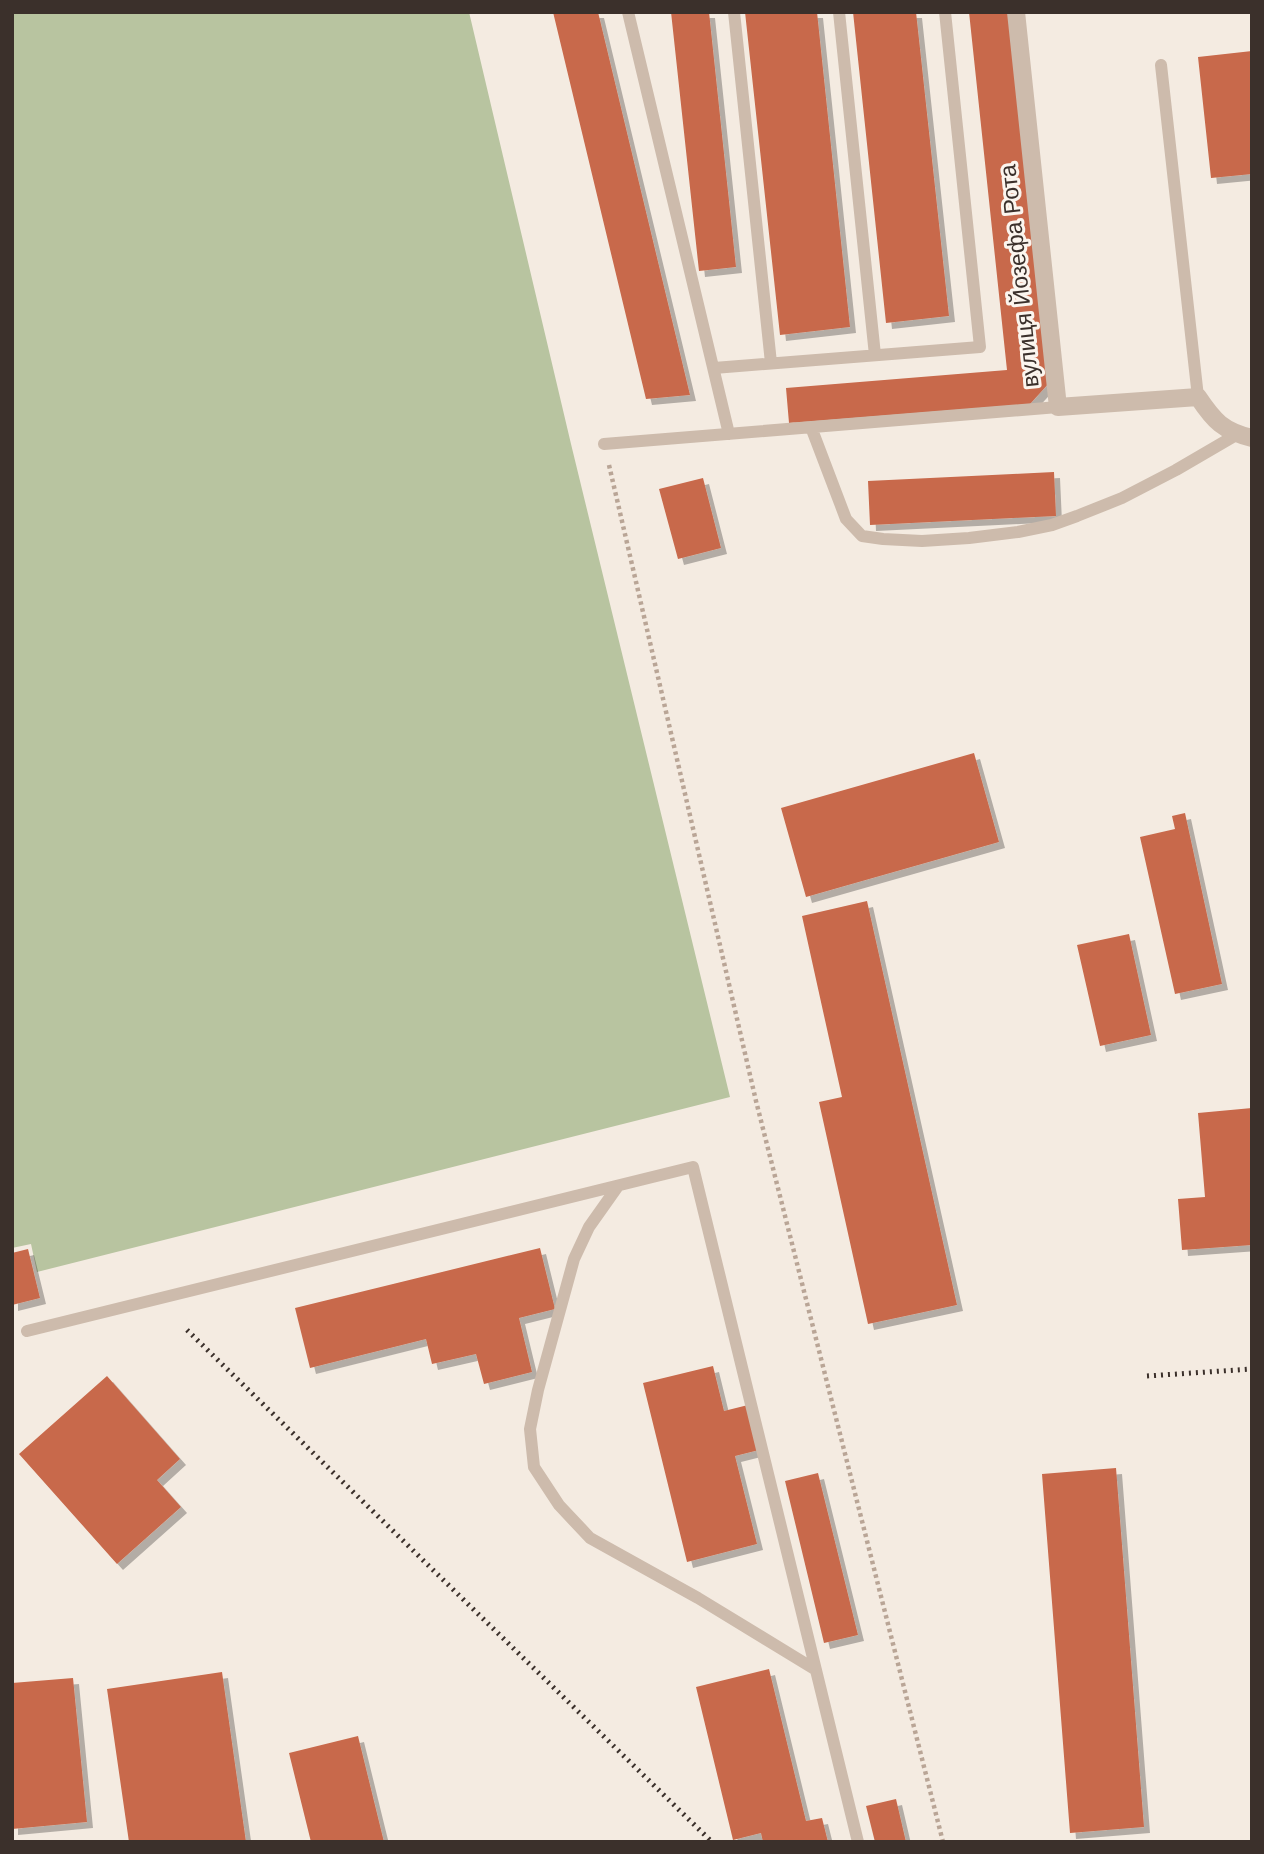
<svg xmlns="http://www.w3.org/2000/svg" width="1264" height="1854" font-family="'Work Sans',sans-serif">
<defs>
<filter id="shadow"><feDropShadow dx="6" dy="6" stdDeviation="0" flood-color="#0004"/></filter>
</defs>
<rect width="100%" height="100%" fill="#f4ebe1"/>
<path fill="#b8c4a0" d="M12,12H469L571,444L730,1097L37,1272L31,1244L12,1248Z"/>
<path fill="#c8694b" filter="url(#shadow)" d="M553,12H598L690,395L646,399Z
M671,12H709L736,267L699,271Z
M745,12H817L850,327L780,335Z
M853,12H916L949,316L886,323Z
M969,12H1010L1050,382L1030,404L789,423L786,388L1007,370Z
M1252,51V174L1211,178L1198,57Z
M1054,472L1056,516L870,525L868,481Z
M703,478L721,548L678,559L659,489Z
M974,753L999,842L806,897L781,808Z
M1185,813L1222,984L1175,994L1140,837L1175,829L1172,816Z
M867,901L957,1305L868,1324L819,1102L842,1097L802,916Z
M1129,934L1151,1035L1100,1046L1077,945Z
M1252,1108V1245L1182,1250L1178,1199L1205,1197L1198,1113Z
M540,1248L555,1309L519,1318L532,1372L484,1384L476,1354L432,1364L426,1339L310,1368L295,1308Z
M28,1249L40,1298L12,1305V1253Z
M713,1366L724,1411L748,1405L759,1450L735,1456L757,1544L687,1562L643,1383Z
M107,1376L180,1459L157,1480L181,1507L117,1564L19,1454Z
M1116,1468L1144,1827L1070,1833L1042,1474Z
M818,1473L858,1635L824,1643L785,1481Z
M769,1669L806,1821L822,1818L828,1842H763L761,1833L733,1840L696,1687Z
M222,1672L246,1842H129L107,1689Z
M73,1678L87,1822L12,1829V1683Z
M358,1736L384,1842H311L289,1753Z
M896,1799L906,1842H875L866,1806Z"/>
<g fill="none" stroke-linecap="round" stroke-linejoin="round">
<path stroke="#b9a596" stroke-width="4.5" stroke-dasharray="3.5 3.5" stroke-linecap="butt" d="M609,465L756,1101L943,1842"/>
<path stroke="#cdbbac" stroke-width="12" d="M628,12L729,434
M734,12L771,363
M839,12L875,355
M1161,65L1198,397
M714,368L980,347L945,12
M811,427L846,519L862,536L883,539L922,541L969,538L1018,532L1052,525L1077,516L1122,498L1176,470L1236,435
M604,444L1058,407
M618,1186L589,1227L574,1259L538,1390L530,1429L534,1467L559,1505L590,1538L698,1598L816,1670
M27,1331L693,1167L858,1842"/>
<path stroke="#cdbbac" stroke-width="18" d="M1016,12L1058,407L1198,397C1214,421 1223,431 1252,438"/>
<path stroke="#3b302b" stroke-width="5" stroke-dasharray="2 5" stroke-linecap="butt" d="M187,1330L712,1842
M1147,1376L1252,1369"/>
</g>
<g text-anchor="middle" stroke-width="6" stroke-linejoin="round" paint-order="stroke">
<g font-size="23" fill="#3b302b" stroke="#fbf5ee">
<text transform="translate(1019 276) rotate(-96)" y="8">вулиця Йозефа Рота</text>
</g>
</g>
<rect width="1264" height="1854" fill="none" stroke="#3b302b" stroke-width="28"/>
</svg>
